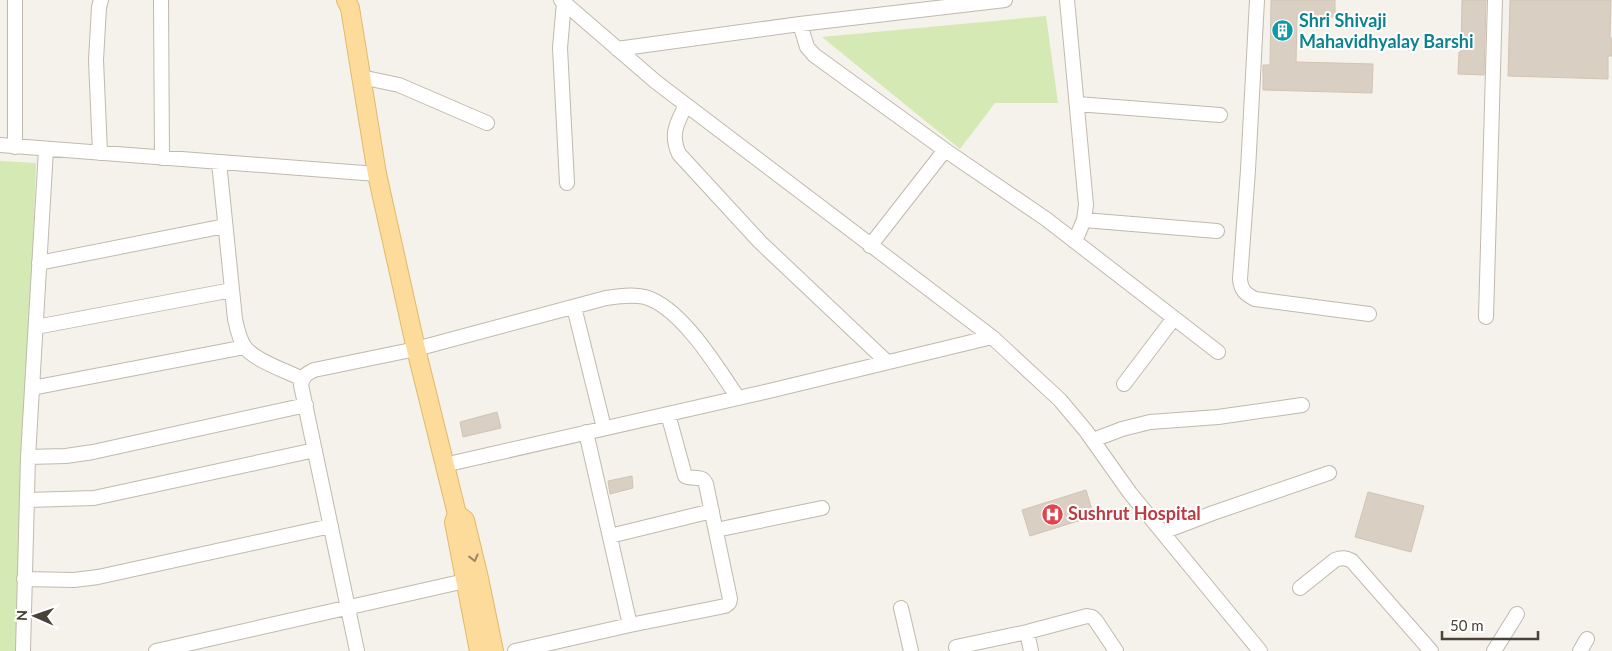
<svg xmlns="http://www.w3.org/2000/svg" width="1612" height="651" font-family="Lato,sans-serif">
<rect width="100%" height="100%" fill="#f5f1eb"/>
<path fill="#d4e9b4" d="M1046,16L1058,103H995L960,149L822,37Z
M0,161L36,163L18,651H0Z"/>
<path fill="#dacfc3" stroke="#d2c4b3" d="M1271,0H1335V17H1297L1296,62L1373,64L1372,93L1263,90V65H1270Z
M1462,0H1486L1484,75L1458,74L1459,52H1461Z
M1510,0H1611L1610,38H1612V56H1608V79L1508,76Z
M497,412L501,428L463,437L460,422Z
M632,476L633,488L610,494L608,481Z
M1086,490L1094,516L1030,536L1022,510Z
M1368,492L1424,506L1411,552L1355,537Z"/>
<g fill="none" stroke-linecap="round" stroke-linejoin="round">
<defs>
<path id="minor" d="M161,0L162,158
M561,0L656,82L992,337L1060,400L1086,431L1130,493L1260,651
M1067,0L1086,205L1084,220L1075,241
M1257,0L1248,170L1240,279C1241,290 1245,294 1255,299L1369,314
M564,2L560,48L567,183
M800,24L807,47L814,55L945,150L1046,219L1218,352
M617,49L800,24L1005,0
M361,77L399,85L487,123
M1077,104L1220,115
M686,105C677,123 670,134 679,154L760,242L887,362
M0,145L377,174
M15,147V0
M100,153L96,60L99,7L101,0
M219,162L235,319C237,328 239,338 244,346C253,360 287,371 302,379
M1084,220L1217,231
M870,246L945,150
M39,263L225,226
M574,307L604,428
M1486,317L1495,0
M36,327L232,290
M1124,384L1174,318
M32,388L245,347
M586,432L630,625
M1093,440L1122,429L1150,422L1218,417L1302,405
M28,457L66,456L93,452L306,405
M444,465L769,391L992,337
M27,500L94,498L315,450
M716,530L822,508
M1163,532L1213,513L1329,473
M610,536L712,511
M24,579L74,580L98,577L331,526
M1300,588L1335,560C1342,557 1346,558 1352,561L1431,651
M901,608L911,651
M1027,632L1031,651
M956,647L1027,632L1087,616L1092,617L1096,621L1116,651
M23,651L28,457L46,149
M156,651L465,581
M357,651L301,385C303,376 306,374 314,370L416,349L606,298C619,296 633,294 645,297C681,307 718,368 738,398
M515,651L630,625L725,606L729,603L730,599L706,484C702,474 693,480 685,476L668,414
M1494,651L1517,614
M1580,651L1587,639"/>
<path id="major" d="M346,0L350,8L377,174L416,349L457,514L454,522L479,651
M457,514L465,520L479,578L494,651"/>
</defs>
<use href="#minor" stroke="#c1b9ad" stroke-width="16"/>
<use href="#major" stroke="#e4b86a" stroke-width="20"/>
<use href="#minor" stroke="#fff" stroke-width="14"/>
<use href="#major" stroke="#fddc9b" stroke-width="18"/>
</g>
<defs><path id="oneway-chevron" d="M-2-3.5L2.5 0L-2 3.5" fill="none" stroke-width="1.6" stroke-linecap="round" stroke-linejoin="round" transform="scale(1.25)"/></defs>
<use stroke="#9a8765" href="#oneway-chevron" transform="translate(474 558) rotate(76)"/>
<defs>
<symbol id="building-disc" viewBox="-11 -11 22 22"><circle r="9.5" fill="#0f9aa8" stroke="#fff"/><path d="M-4-6H4V6H1V3H-1V6H-4ZM-2.5-4.3h1.7v1.8h-1.7ZM.8-4.3h1.7v1.8H.8ZM-2.5-1h1.7V.8h-1.7ZM.8-1h1.7V.8H.8Z" fill="#fff"/></symbol>
<symbol id="hospital-disc" viewBox="-11 -11 22 22"><circle r="9.5" fill="#e0444e" stroke="#fff"/><path d="M-5-5h3v3.5h4V-5h3V5h-3V1.5h-4V5h-3Z" fill="#fff"/></symbol>
</defs>
<g fill-rule="evenodd">
<use href="#building-disc" x="1270" y="18" width="25" height="25"/>
<use href="#hospital-disc" x="1040" y="502" width="25" height="25"/>
</g>
<g text-anchor="middle" stroke-width="4" stroke-linejoin="round" paint-order="stroke">
<g font-size="18" font-weight="bold" fill="#0d838f" stroke="#fff" text-anchor="start">
<text x="1299" y="27">Shri Shivaji<tspan x="1299" dy="21">Mahavidhyalay Barshi</tspan></text>
</g>
<g font-size="18" font-weight="bold" fill="#be3a42" stroke="#fff" text-anchor="start">
<text x="1068" y="520">Sushrut Hospital</text>
</g>
</g>
<g transform="translate(35 616) rotate(272)" stroke="#ffffff" stroke-width="4" paint-order="stroke">
<path d="M0-4L9 19L0 12L-9 19Z" fill="#494238"/>
<text y="-8" font-size="14" font-weight="bold" text-anchor="middle" fill="#494238">N</text>
</g>
<path d="M1442 631v8h96v-8" fill="none" stroke="#494238" stroke-width="2.5"/>
<text x="1450" y="631" font-size="15" fill="#494238" stroke="#ffffff" stroke-width="4" paint-order="stroke">50 m</text>
</svg>
